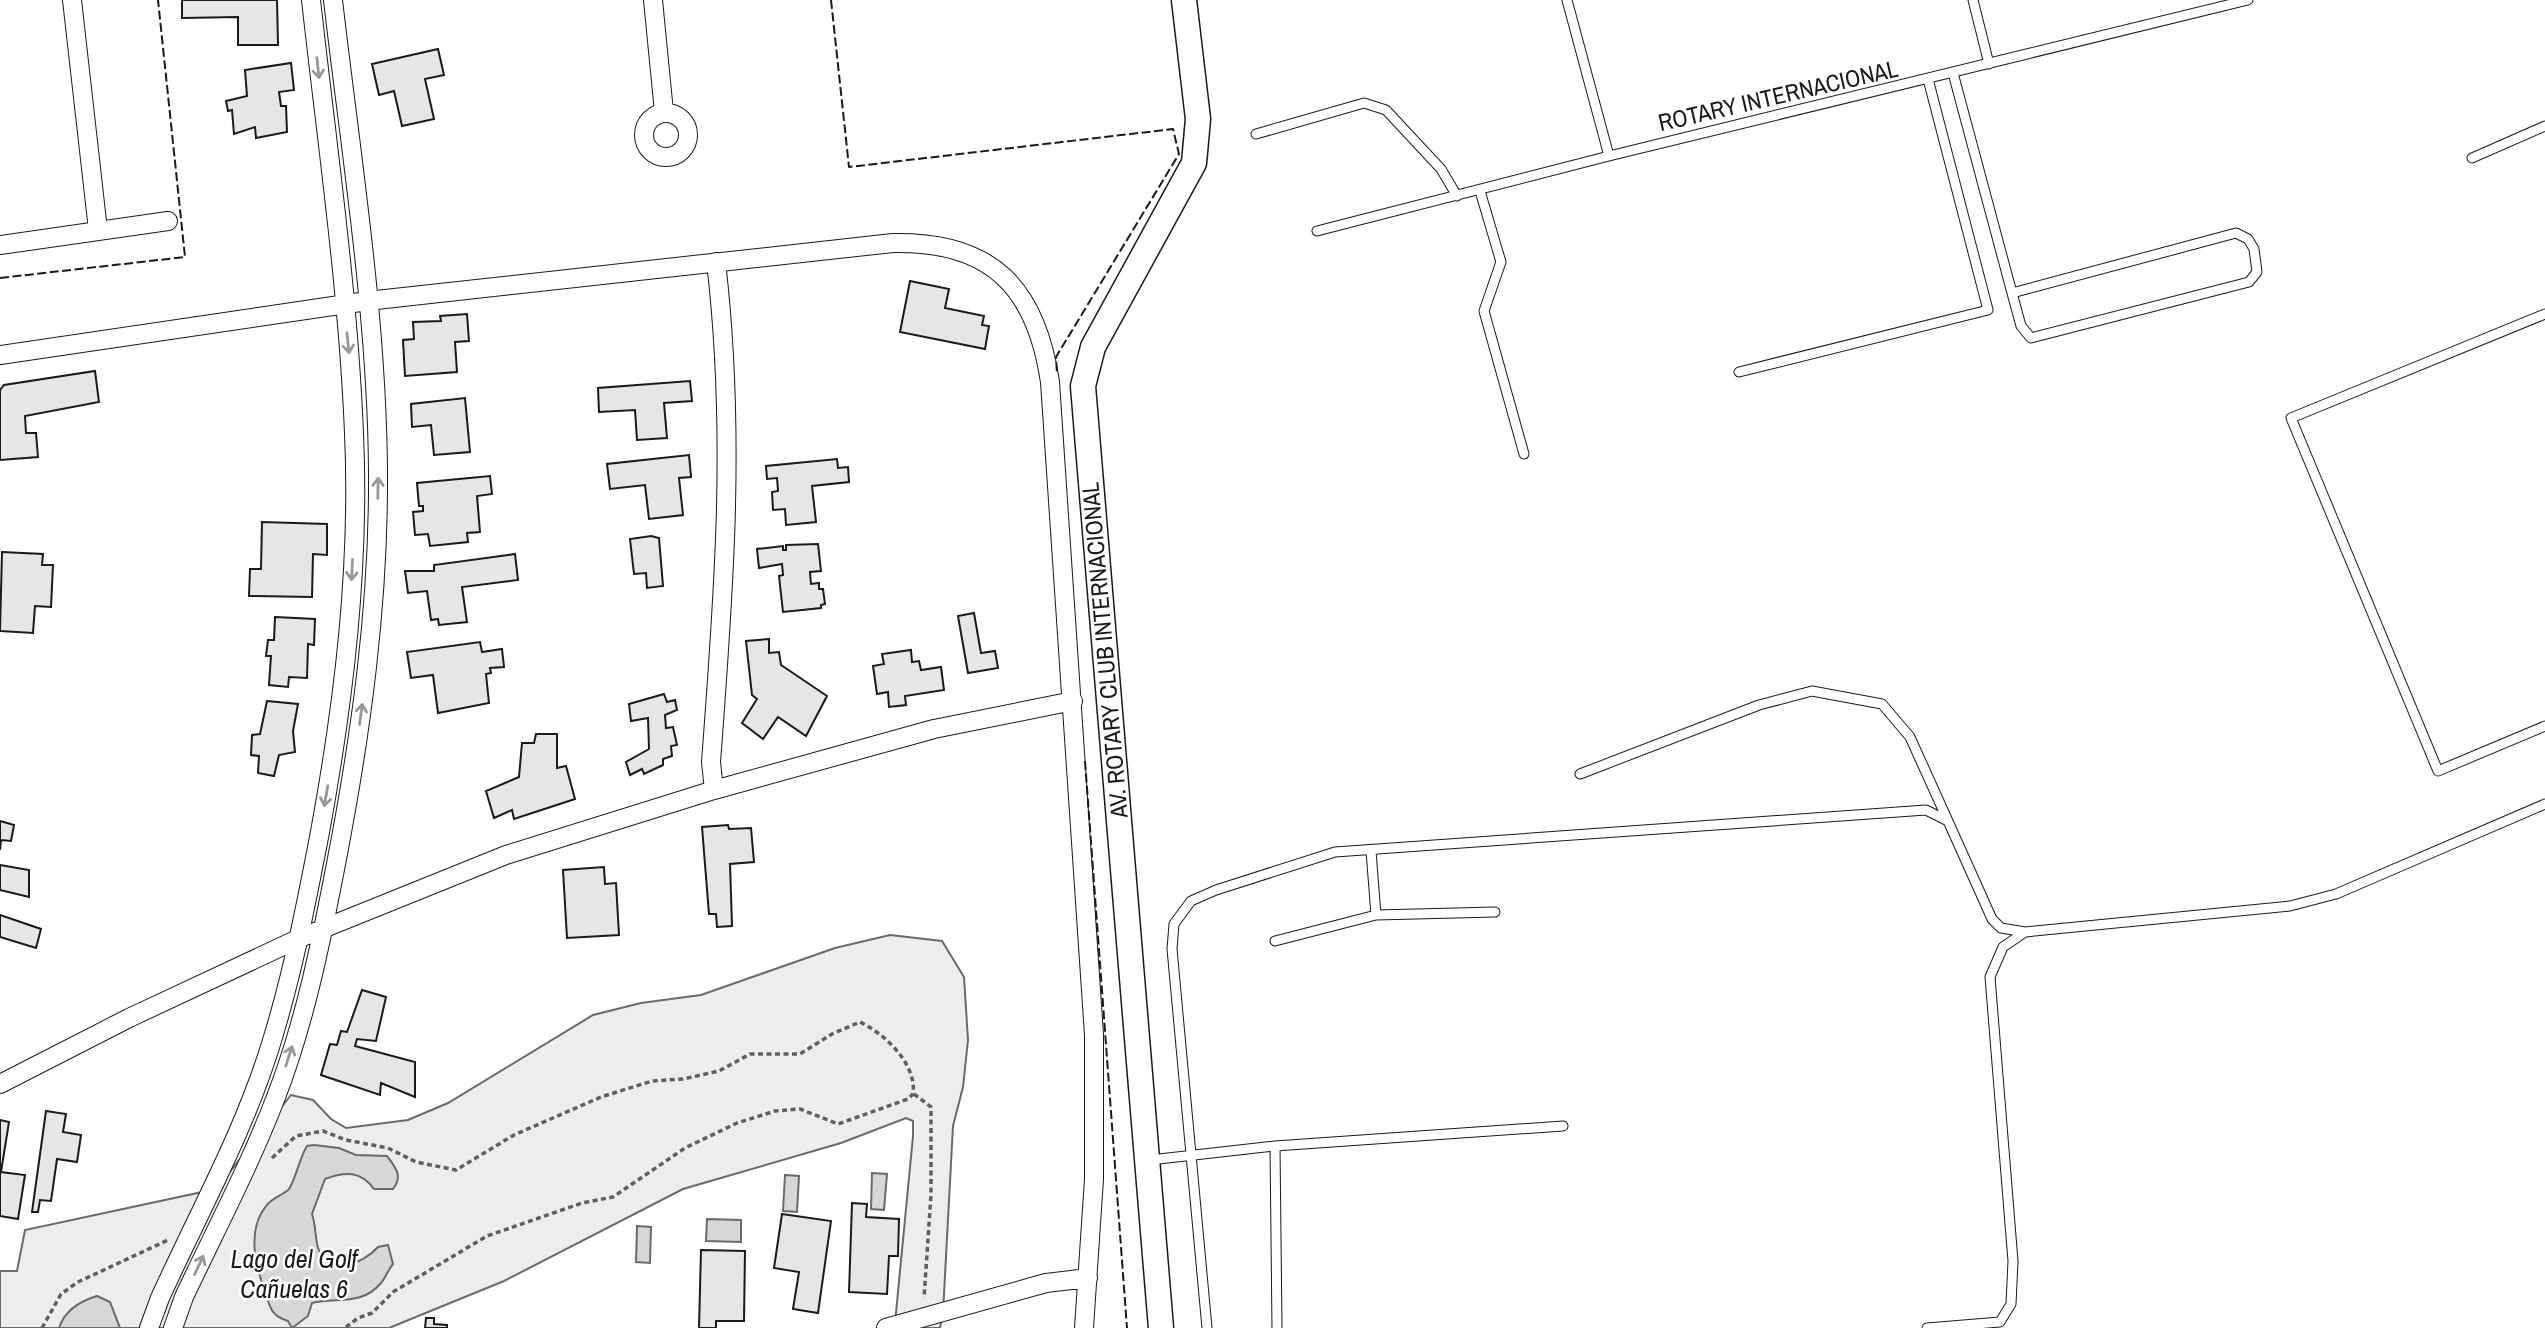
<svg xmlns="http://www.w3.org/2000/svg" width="2545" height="1328" font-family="'Archivo Narrow',sans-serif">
<rect width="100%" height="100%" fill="#fff"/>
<path fill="#ededed" stroke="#6a6a6a" stroke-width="2" d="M890,935L942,941L964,977L968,1040L963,1087L953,1126L943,1313L940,1328H885L895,1323L913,1136V1121L906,1118L841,1143L683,1189L504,1281L389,1328H0V1271H17L25,1230L216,1189L291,1095L313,1100L331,1119L346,1128L408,1120L448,1103L593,1015L641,1003L701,995L835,948Z"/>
<path fill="#d7d7d7" stroke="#6a6a6a" stroke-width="2" d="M314,1145L339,1148L356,1155L387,1156C396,1168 403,1176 393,1189H374C361,1171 345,1171 325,1179L312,1214C316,1226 315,1237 318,1248C329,1277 363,1264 378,1247L388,1245L393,1264C388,1270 386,1277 381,1283C362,1306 337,1297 312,1303L308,1316L292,1328L288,1321C270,1316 270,1306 264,1289C255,1263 247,1230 266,1206C272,1198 281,1196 288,1190C294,1185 300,1156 307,1146Z
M872,1173L887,1174L884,1210L871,1209Z
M785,1175L799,1176L797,1212L783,1211Z
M707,1219L741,1220V1242L706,1241Z
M637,1226L651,1227L650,1263L636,1262Z
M97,1296L110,1302L120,1328H59C65,1310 80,1301 97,1296Z"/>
<path fill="#e6e6e6" stroke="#1a1a1a" stroke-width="2" d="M182,0H277L278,45H238V17L182,18Z
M438,49L444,75L425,79L434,119L402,126L394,91L379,95L372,64Z
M291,63L294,90L279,92L281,106H286L287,132L256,138L255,127L234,134L232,110L228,111L226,101L247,96L245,70Z
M910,281L949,289L945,308L984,316L982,325L989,326L985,349L900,332Z
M467,314L469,341L455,342L457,372L405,376L403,340L414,339L413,322L441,321L440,316Z
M95,371L99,402L25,416L26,433H36L38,457L0,460V390L4,385Z
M690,381L692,401L664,403L667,438L637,440L635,410L599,412L598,388Z
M465,398L470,452L434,455L431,425L412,427L411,404Z
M689,455L691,477L679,478L683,515L649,519L645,485L610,489L607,464Z
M837,459L838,468L848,467L849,482L812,486L816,522L786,525L785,509L773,510L772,492L778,491L777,478L767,479L766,466Z
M490,476L492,494L477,496L480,532L467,533L468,542L430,546L428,534L415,535L413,512L423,511V506H419L417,483Z
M262,522L327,524V555L313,554L312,597L249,596L250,569H261Z
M651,536L659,538L663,586L647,588L646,573L634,574L630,539Z
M818,544L821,571L810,572L811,584L819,583V589H823L825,604L821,605V608L783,612L779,576L783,575L782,564L759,568L757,549L783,546V550H786V545Z
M2,552L43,554L42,565H53L51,607L35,606L33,633L0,631Z
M515,554L518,580L462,587L467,622L439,625L438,619L431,620L427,591L408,593L405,571H434V565Z
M974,613L981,653L995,651L998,668L968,673L958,616Z
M275,617L315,619L314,645L308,644L307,678L289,677L288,687L269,685L271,656H266L268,640H274Z
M769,639V653L779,652L781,665L827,696L806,736L778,717L763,739L742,723L757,699L752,695L746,641Z
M480,642L482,652L502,649L504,667L490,668L491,673L486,674L489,703L438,713L433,675L411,678L407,652Z
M911,650L912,662L919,661L921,670L941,667L944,690L905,696L906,705L889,707L888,692L877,694L873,666L884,664L882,654Z
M664,694L667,702L675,700L677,710L665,715L666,728L673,727L677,745L671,746L672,756L663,759V765L644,774L642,769L630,775L626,762L649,749L648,718L631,721L629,704Z
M267,701L298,704L293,731L295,752L279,755L274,776L258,773L259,756L251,755L252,735L260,734Z
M536,734H557V768L566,766L575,799L514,819L512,810L494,818L486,791L519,777L522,743H534Z
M0,821L14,825L11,841L1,840L0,850Z
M728,825L729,829L751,828L754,862L730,864L732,926L717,927L716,914H709L702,827Z
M0,865L29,870V897L0,890Z
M604,867L605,884L616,883L619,935L567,938L563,870Z
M0,915L41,929L36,948L0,937Z
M362,990L386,997L376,1041L357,1039L355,1046L415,1062V1097L381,1083L380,1095L321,1075L330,1044L337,1045L341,1031L347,1032Z
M46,1111L66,1114L63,1132L81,1135L77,1162L57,1159L51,1201L40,1200L38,1212H32Z
M0,1120L9,1122L1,1172L25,1175L18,1219L0,1216Z
M852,1203L867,1204L866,1217L899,1219L898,1256H889L887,1294L849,1292Z
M782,1214L831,1221L818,1313L793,1309L799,1272L774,1268Z
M701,1250L745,1251L744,1321H716V1328H699Z
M426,1318H434V1324L447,1325V1328H425Z"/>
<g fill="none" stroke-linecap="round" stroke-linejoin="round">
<defs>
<path id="lane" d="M1567,0L1609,156
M1973,0L1989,64
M1953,73L2012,293L2021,326L2031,338L2249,282L2257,272L2254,249L2248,239L2236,233L2012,293
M1256,134L1364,103L1386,110L1441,169L1457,196
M2472,158L2545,126
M1480,191L1501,262L1484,311L1524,454
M1317,231L1609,156L2248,0
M2545,314L2291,418L2438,771L2545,726
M1739,372L1988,310L1928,79
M1580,774L1759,705L1812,691L1882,704L1910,737L1948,821
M1371,851L1376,915
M1275,941L1376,915L1495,912
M1275,1146L1277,1328
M1150,1160L1275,1146L1563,1126
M1207,1328L1172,949L1174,924L1191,901L1216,890L1335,852L1926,810L1948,821L1992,919L2001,928L2025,932
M1927,1328L2000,1322L2011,1304L2013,1261L1990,977L2003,947L2025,932L2290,906L2336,894L2545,804"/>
<path id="street" d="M72,0L98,230
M653,0L664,112
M644 135a22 22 0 1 1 44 0a22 22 0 1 1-44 0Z
M0,245L168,221
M0,355L367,301L893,243C991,241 1036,287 1050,382L1094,1035V1179L1084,1328
M714,790L711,762C724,592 736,432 716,262
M0,1084L129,1018L300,938L506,855L714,790L934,729L1073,701
M149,1328L160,1298C197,1216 243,1134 270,1047C292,977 306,905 320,832C344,701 360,567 354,433C348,288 327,144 311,0
M173,1328L184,1297C215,1231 250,1165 276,1097C305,1022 321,942 336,864C361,735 379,604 378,472C377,315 351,156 333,0
M886,1328L1046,1283L1088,1278"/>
<path id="secondary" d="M1161,1328L1083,386L1093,347L1194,163L1198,119L1184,0"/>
</defs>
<use href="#lane" stroke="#1a1a1a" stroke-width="11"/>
<use href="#street" stroke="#1a1a1a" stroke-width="20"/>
<use href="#secondary" stroke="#1a1a1a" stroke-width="27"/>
<path stroke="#5f5f5f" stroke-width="3.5" stroke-dasharray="5 3.5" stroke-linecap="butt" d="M914,1094L931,1107V1195L924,1298
M272,1158L296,1136L323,1131L346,1140L388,1148L416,1162L456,1170L514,1135L601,1097L652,1081L683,1079L719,1071L750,1054H800L832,1034L860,1022C885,1034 917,1064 913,1094L908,1099L838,1124L800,1109L775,1111L737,1123L685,1148L613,1197L582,1203L487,1236L393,1292L372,1313L358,1318L345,1328
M42,1328L61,1294L78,1282L168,1240"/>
<use href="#lane" stroke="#fff" stroke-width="9"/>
<use href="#street" stroke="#fff" stroke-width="18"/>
<use href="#secondary" stroke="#fff" stroke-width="24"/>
<path stroke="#1a1a1a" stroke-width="2" stroke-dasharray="9 3.5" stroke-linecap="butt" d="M831,0L849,167L1173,129L1179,154L1056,357L1057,374
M0,278L185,257L158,0
M1085,761L1127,1328"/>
</g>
<defs><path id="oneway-shaft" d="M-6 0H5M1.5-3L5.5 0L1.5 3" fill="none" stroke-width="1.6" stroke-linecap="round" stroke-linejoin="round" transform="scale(1.75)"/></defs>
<g stroke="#989898">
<use href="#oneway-shaft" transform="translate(318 68) rotate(84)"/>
<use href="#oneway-shaft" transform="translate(348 343) rotate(84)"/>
<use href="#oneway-shaft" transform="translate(378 488) rotate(-89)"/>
<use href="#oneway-shaft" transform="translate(352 570) rotate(93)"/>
<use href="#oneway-shaft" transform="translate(361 714) rotate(-82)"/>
<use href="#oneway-shaft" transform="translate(326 796) rotate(100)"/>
<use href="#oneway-shaft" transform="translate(289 1056) rotate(-72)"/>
<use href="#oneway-shaft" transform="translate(199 1265) rotate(-65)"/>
</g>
<g text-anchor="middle" stroke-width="5" stroke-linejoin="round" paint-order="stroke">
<g font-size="24" fill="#1a1a1a" stroke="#fff">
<text transform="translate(1778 96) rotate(-13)" y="8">ROTARY INTERNACIONAL</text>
<text transform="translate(1105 650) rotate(-95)" y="8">AV. ROTARY CLUB INTERNACIONAL</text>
</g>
<g font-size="26" font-style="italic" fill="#1a1a1a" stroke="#fff">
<text x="294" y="1268">Lago del Golf<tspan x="294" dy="30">Cañuelas 6</tspan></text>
</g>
</g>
</svg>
